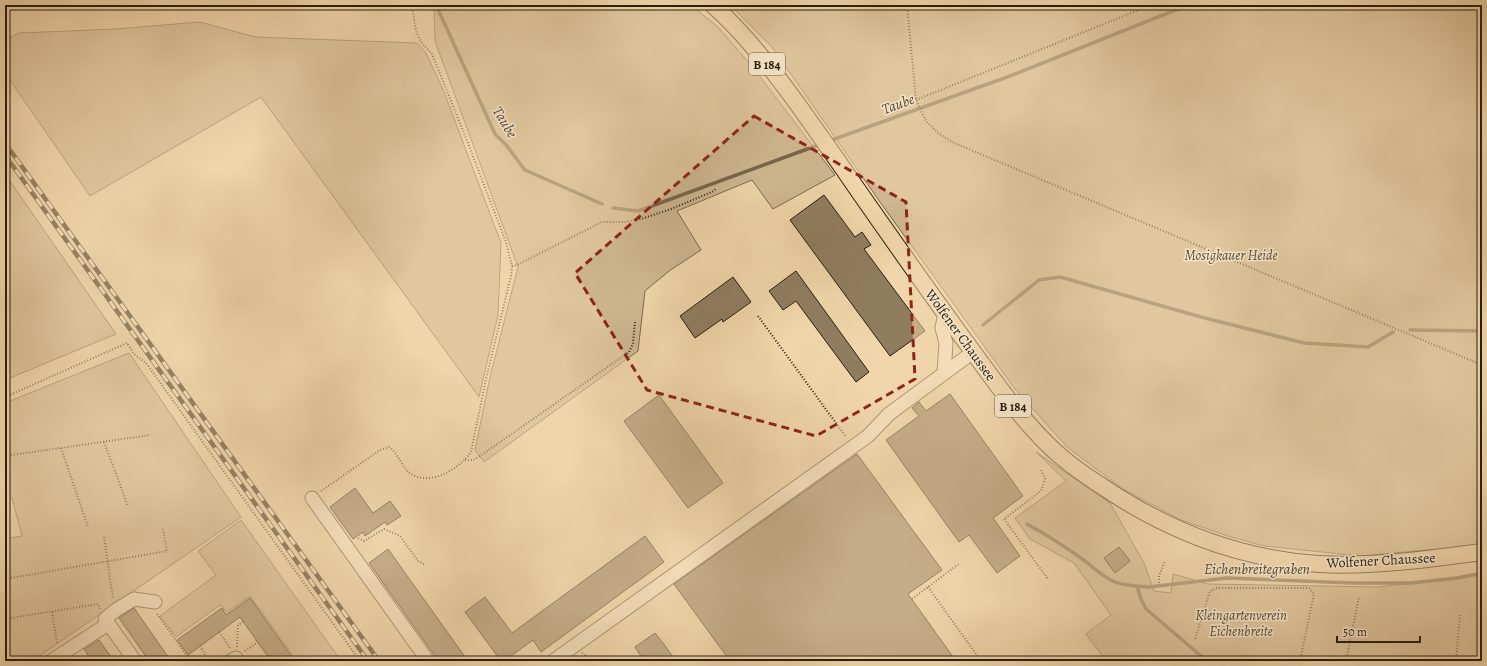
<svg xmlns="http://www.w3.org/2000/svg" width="1487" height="666" font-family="Alegreya,serif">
<rect width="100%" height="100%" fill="#f0d6aa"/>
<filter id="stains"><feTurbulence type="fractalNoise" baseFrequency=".005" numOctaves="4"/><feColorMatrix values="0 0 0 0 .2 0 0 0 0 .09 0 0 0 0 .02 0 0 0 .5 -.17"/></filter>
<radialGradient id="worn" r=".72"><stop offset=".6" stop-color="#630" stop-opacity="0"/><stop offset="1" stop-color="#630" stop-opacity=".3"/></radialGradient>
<path fill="#ceb790" stroke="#7b6a50" d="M434,5H691L718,27L755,70L835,175L773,209L752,180L677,211L701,250L669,271L645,291L638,351L484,462L475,450L490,377L518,267L435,41Z
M730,5H1482V545L1360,556L1264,546L1231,537L1181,520L1123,489L1067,447L1015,389L880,202L772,47Z
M200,22L255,37L417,43L426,53L444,92L501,243L498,315L479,397L261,97L90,196L5,73V40L19,33L116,29Z
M5,174L116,334L5,380Z
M129,353L241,517L32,661H5V539L22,536L12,498L5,500V403Z
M1036,452L1110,503L1144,563L1154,591L1171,593L1173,574L1208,584L1378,587L1414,583L1482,573V661H1106L1086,634L1111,615L1074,563L1030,539L1015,518L1066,481Z
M241,520L341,661H297L250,596L227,612L220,605L176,637L160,616L216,575L198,551Z"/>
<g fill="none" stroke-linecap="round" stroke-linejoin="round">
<path stroke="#77664c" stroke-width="3.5" d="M436,5L495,134L507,146L525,170L602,204
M829,141L1010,76L1188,5
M613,208L638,211L821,144
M983,325L1039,280L1060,277L1201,317L1304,343L1368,347L1393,332
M1410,330L1482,331
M1027,524C1047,535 1066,547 1085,561C1095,569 1103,577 1115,582C1125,586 1138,586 1149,587L1227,578L1353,583H1410L1458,578L1482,573
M1137,586L1141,599L1146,609L1200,655L1205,661"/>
</g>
<path fill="#907d60" stroke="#281d0f" d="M824,195L855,237L862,232L871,245L864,249L925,331L890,356L790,220Z
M796,271L869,372L856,382L796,301L783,310L769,291Z
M733,277L751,302L723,322L722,319L695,338L680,316Z
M950,394L1023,496L993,518L1020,556L997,573L969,535L959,542L886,440L919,416L912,408L919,402L926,411Z
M659,395L723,483L688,508L624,421Z
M857,454L942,570L908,594L956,661H730L674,584Z
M355,488L373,513L390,501L401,516L387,525L385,522L365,536L363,532L353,539L330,507Z
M645,536L664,562L541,652L533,640L504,661H501L465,612L485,597L512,633Z
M1119,547L1130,561L1115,573L1104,558Z
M388,549L468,661H439L425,642L369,563Z
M250,598L295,661H271L240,617L188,655L177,640L222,608L226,615Z
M134,608L171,661H149L119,618Z
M655,633L663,643L676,661H644L635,647Z
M99,640L106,650L114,661H92L84,649Z"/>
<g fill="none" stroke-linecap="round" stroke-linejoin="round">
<defs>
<path id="minor" d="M944,373L946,343L942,328L945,313
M312,498L428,661
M51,661L108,624
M135,661L105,619L116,610L134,599L155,602
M231,661L236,658
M553,661L868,436L889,414L973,352"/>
<path id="major" d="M713,5C745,34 771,68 796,102C816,130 836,158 855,186C892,239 929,292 968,345C996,383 1023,423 1059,455C1072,466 1086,476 1100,485C1166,530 1238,559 1319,564C1374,567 1428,559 1482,552"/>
</defs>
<use href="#minor" stroke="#5a4b36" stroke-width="15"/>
<use href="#major" stroke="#281d0f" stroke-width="18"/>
<path stroke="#281d0f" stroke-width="2" stroke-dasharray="1 2" stroke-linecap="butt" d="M907,5L916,100L926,121L938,133L952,142L1482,365
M916,100L1151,5
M512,266L517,265L602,222H625L644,218L671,209L714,191L716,188
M758,316L846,437
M5,397L127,343L134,354L146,363L360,661
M104,442L128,506
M61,448L88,527
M5,456L150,435
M465,460H473L480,456L629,352L633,344L635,322
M1041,470L1045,479L1042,489L1037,494L1004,519L1048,579
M321,491L380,450L389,447C399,454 402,468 411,474C431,486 459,469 471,452L486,379L511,276L512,266L506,242L468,143L432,54L421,42L416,31L412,5
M104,537L113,599
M358,538L364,541L384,529L400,536L418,561L424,564
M5,579L167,551L163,529
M1159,583V576L1165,561
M928,587L981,661
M912,599L960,563
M52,612L57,643
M157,614L187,656V661
M5,619L98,604L100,609
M219,632L230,648
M1195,639L1210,591L1217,588H1309L1314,594L1300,661
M200,646L209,661
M237,647L238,625L243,622
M245,651L255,644L257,640
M582,653L593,661
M33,661L40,656
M1346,661L1359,597
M1456,661L1460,614"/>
<use href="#minor" stroke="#f5e4c8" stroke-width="13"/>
<use href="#major" stroke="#f0d6aa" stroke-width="16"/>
<defs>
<path id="rail" d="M5,143L379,661
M5,155L368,661"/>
</defs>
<use href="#rail" stroke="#281d0f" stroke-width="4.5"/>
<use href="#rail" stroke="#f5e4c8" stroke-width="3" stroke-dasharray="9" stroke-linecap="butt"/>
</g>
<path d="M0 0H1487V666H0ZM754,116L906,202L915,379L816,436L647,390L575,273Z" fill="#f0d6aa" fill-opacity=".55" fill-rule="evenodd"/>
<path fill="none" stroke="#8f2418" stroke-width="3" stroke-dasharray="8 5" stroke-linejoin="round" d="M754,116L906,202L915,379L816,436L647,390L575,273Z"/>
<g text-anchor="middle" stroke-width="3" stroke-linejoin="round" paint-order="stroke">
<g fill="#f5e4c8" stroke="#665946" stroke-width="1">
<rect x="749" y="53" width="36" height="22" rx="3"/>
<rect x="995" y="395" width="36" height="22" rx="3"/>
</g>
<g font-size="13" font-weight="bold" fill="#281d0f">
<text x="767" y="69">B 184</text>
<text x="1013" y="411">B 184</text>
</g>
<g font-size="14" font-style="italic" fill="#5a4b36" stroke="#f5e4c8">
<text x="1231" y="260">Mosigkauer Heide</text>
<text x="1241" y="620">Kleingartenverein<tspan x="1241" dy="16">Eichenbreite</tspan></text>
</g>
<g font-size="14" fill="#281d0f" stroke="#f5e4c8">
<text transform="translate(961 335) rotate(54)" y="5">Wolfener Chaussee</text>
<text transform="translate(1381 560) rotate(-3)" y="5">Wolfener Chaussee</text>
</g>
<g font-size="15" font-style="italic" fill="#564833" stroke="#f5e4c8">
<text transform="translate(898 104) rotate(-20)" y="5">Taube</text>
<text transform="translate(505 122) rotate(59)" y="5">Taube</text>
<text x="1257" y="574">Eichenbreitegraben</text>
</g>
</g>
<rect width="1487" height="666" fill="none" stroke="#f0d6aa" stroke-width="20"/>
<rect x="6" y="6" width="1475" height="654" fill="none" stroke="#281d0f" stroke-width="2"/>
<rect x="10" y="10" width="1467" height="646" fill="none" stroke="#281d0f"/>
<path d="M1337 636v6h83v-6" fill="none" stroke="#281d0f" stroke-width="2"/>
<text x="1343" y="636" font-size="12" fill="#281d0f" stroke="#f5e4c8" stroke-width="3" paint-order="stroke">50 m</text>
<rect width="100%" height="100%" filter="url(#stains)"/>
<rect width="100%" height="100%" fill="url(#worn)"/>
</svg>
